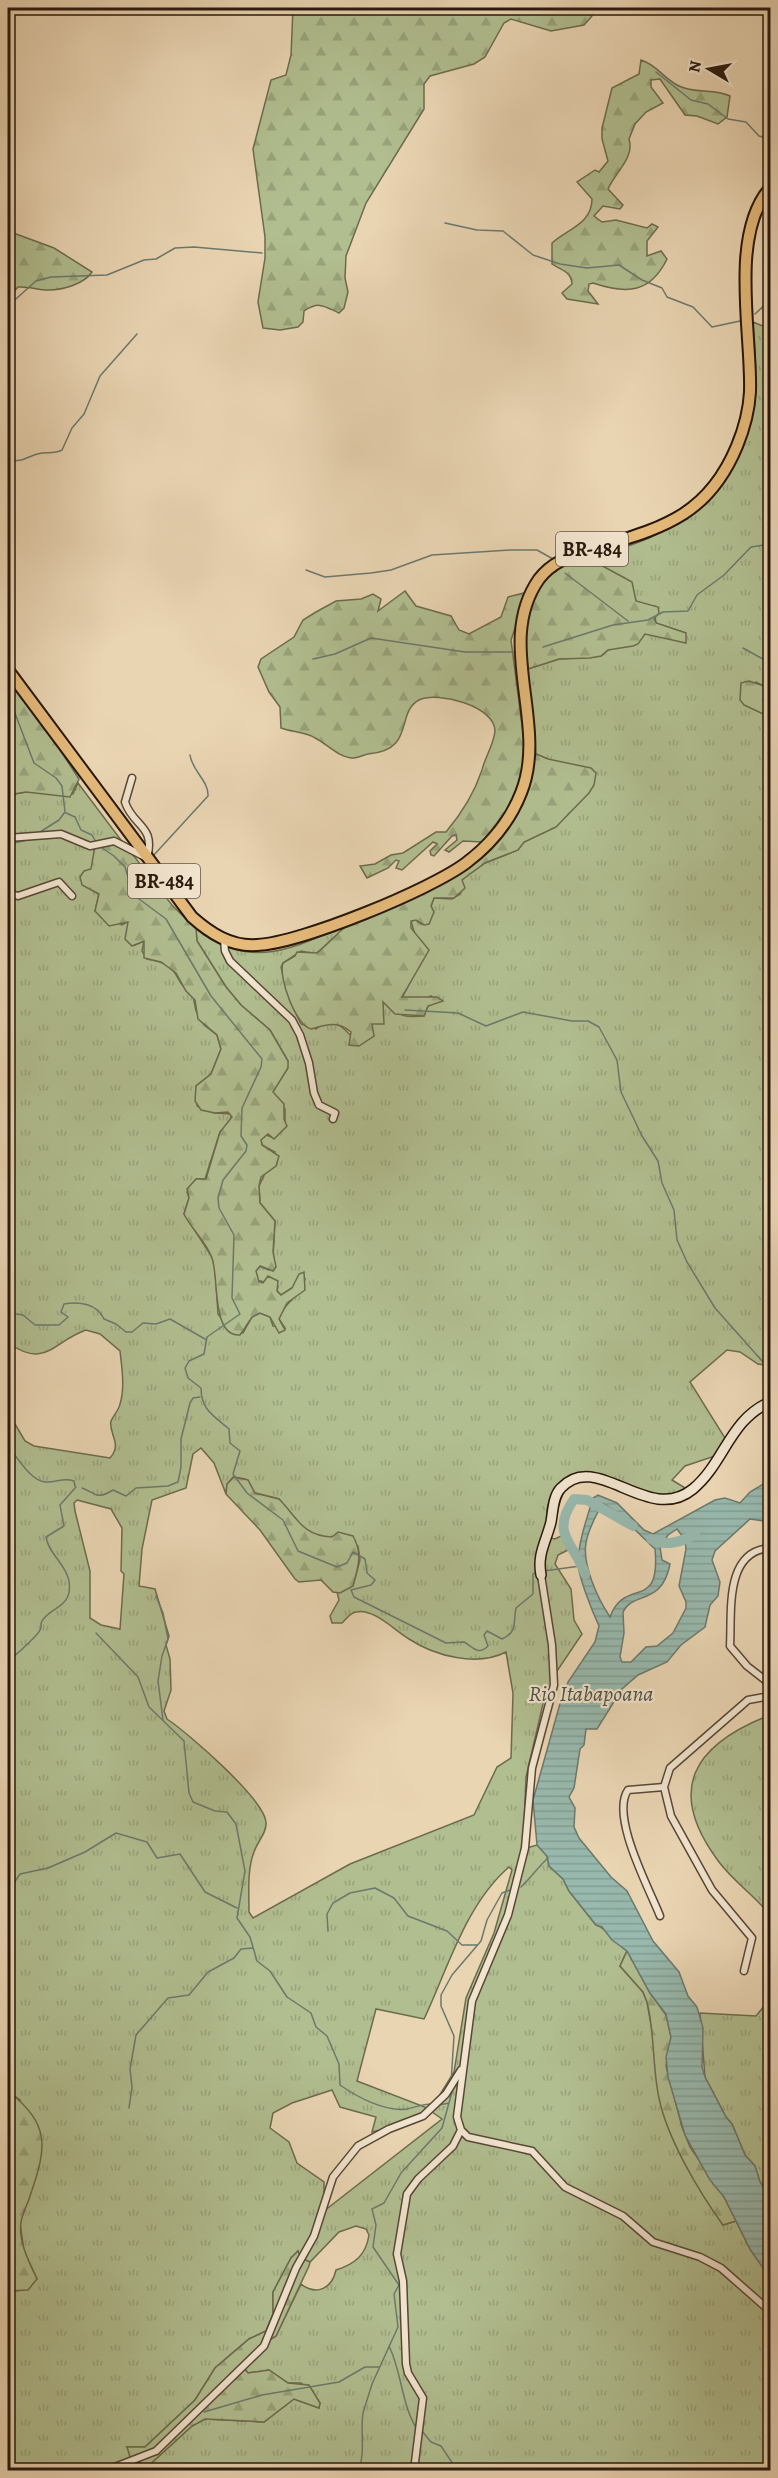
<svg xmlns="http://www.w3.org/2000/svg" width="778" height="2478" font-family="Alegreya,serif">
<defs>
<pattern id="grass-tufts" width="24" height="20" patternUnits="userSpaceOnUse" patternTransform="scale(1.5)"><rect width="24" height="20" fill="#b1be90"/><path d="M3 7l-1-3M5 7V3M7 7l1-3M15 17l-1-3M17 17v-4M19 17l1-3" fill="none" stroke="#98a37b"/></pattern>
<pattern id="forest-firs" width="22" height="20" patternUnits="userSpaceOnUse" patternTransform="scale(1.5)"><rect width="22" height="20" fill="#b1be90"/><path d="M5 1l3.5 6h-7zM16 11l3.5 6h-7z" fill="#98a37b"/></pattern>
<pattern id="water-rules" width="6" height="5" patternUnits="userSpaceOnUse" patternTransform="scale(1.5)"><rect width="6" height="5" fill="#98b9ae"/><path d="M0 2.5h6" fill="none" stroke="#839e94"/></pattern>
</defs>
<rect width="100%" height="100%" fill="#ead5b3"/>
<filter id="stains"><feTurbulence type="fractalNoise" baseFrequency=".00333" numOctaves="4"/><feColorMatrix values="0 0 0 0 .2 0 0 0 0 .09 0 0 0 0 .02 0 0 0 .5 -.17"/></filter>
<radialGradient id="worn" r=".72"><stop offset=".6" stop-color="#630" stop-opacity="0"/><stop offset="1" stop-color="#630" stop-opacity=".3"/></radialGradient>
<path fill="url(#grass-tufts)" stroke="#6c6b4e" stroke-width="1.5" fill-rule="evenodd" d="M753,322L770,329V706L765,705L764,686L756,682L744,705L770,717V1366L758,1364L740,1352L727,1350L690,1382L725,1438L718,1455L685,1466L672,1480L690,1491L670,1500L587,1472C559,1476 544,1495 547,1524C548,1529 551,1533 551,1538L555,1539L567,1533L570,1549L558,1555L555,1564L571,1589L574,1620L582,1634L557,1671L543,1704L526,1777L523,1849L537,1845L547,1856L549,1866L563,1879L569,1891L596,1925C607,1928 616,1943 627,1951L620,1966L643,1992L647,2002L670,2132L685,2164L723,2225L736,2221L750,2249L770,2278V2470H75L74,2468L66,2470H8V2291H17L37,2279L24,2251L20,2223L37,2173L20,2100L8,2091V1412L25,1441L34,1446L110,1458C123,1444 108,1433 111,1421C113,1416 119,1410 120,1404C125,1388 122,1368 120,1351L100,1334L86,1330C52,1342 46,1369 8,1343V795L26,792L73,794L78,783L124,844L95,846L92,869L83,885L99,894L95,911L122,925L129,921L128,928L135,945L144,941L142,951L147,959C184,965 170,979 193,996L196,1011L204,1025L217,1035L221,1049L211,1074L196,1086L197,1106L215,1113L232,1114L229,1123L220,1132L205,1179H196L187,1192L189,1198L184,1214L212,1257L215,1268L218,1314L231,1332L243,1333L252,1317L260,1313L270,1317L273,1326L285,1328L279,1319C284,1301 302,1297 305,1279L281,1295L277,1291L278,1286L257,1280L256,1271L259,1266L269,1270L273,1258L275,1221L260,1203L259,1186L275,1152L262,1145L261,1140L264,1134L274,1138L285,1124V1109L273,1092L288,1061L270,1030L241,1005L226,987L197,941L196,929C250,973 299,947 354,920L316,954L301,951L283,963L281,967L290,1001L301,1024L316,1029C336,1013 348,1033 359,1045L374,1036L371,1026C381,1015 378,1016 383,1002C403,1014 396,1018 424,1016L428,1006L437,1002L431,996L424,999L402,998L422,959L411,921L416,920L421,924L434,912L431,906L434,898L452,899L460,894L461,880L485,863L518,850L524,842L556,827L578,803L548,759L536,754L528,669L559,659L601,656L608,650L645,634L686,633L656,623L655,616L636,601L631,582L597,563L579,560C602,553 627,548 649,538C674,527 693,512 712,493C761,440 758,390 753,322ZM201,1448L214,1463L226,1494L227,1484L233,1477L245,1479L255,1493L279,1499L307,1532L358,1546L360,1560L353,1586L337,1592L339,1600L330,1616L332,1623H342C346,1619 350,1613 356,1612C374,1608 395,1631 409,1639C435,1656 477,1667 506,1652L513,1693L511,1758L497,1767L474,1815L350,1864L253,1918L249,1912C249,1893 247,1869 254,1852C257,1842 267,1833 266,1822C264,1799 188,1733 167,1719L164,1711L171,1690L170,1659L166,1645L169,1636L155,1589L139,1586L142,1549L152,1500L186,1488L193,1454ZM77,1500L111,1509L122,1528L121,1571L124,1574L120,1629L101,1625L90,1618V1571L75,1511L74,1503ZM509,1867L512,1870L494,1933L466,1998L454,2072L436,2101L427,2108L357,2081L376,2009L424,2019C448,1968 466,1904 509,1867ZM332,2090L340,2107L376,2117L372,2132L401,2125L432,2112L442,2119L324,2211V2182L297,2163L289,2142L270,2128L273,2113L292,2103ZM356,2226L366,2229L369,2235C366,2255 355,2264 336,2270C332,2289 316,2296 301,2284L276,2336L266,2342L244,2368L248,2373L269,2370L288,2383H301L320,2403L319,2408L294,2399L264,2422L205,2419L192,2426L147,2467L142,2466L127,2447H145L195,2400L215,2368L249,2339L266,2331L273,2314V2292L291,2258L298,2251L300,2258L310,2262L339,2232Z
M770,1715V1915C755,1896 734,1882 719,1862C665,1790 693,1745 770,1715Z
M770,1999V2196L760,2182L755,2166L745,2155L732,2124L726,2117L705,2077L700,2013L756,2016Z"/>
<path fill="url(#forest-firs)" stroke="#6c6b4e" stroke-width="1.5" d="M293,8H591L592,16L584,25L551,31L511,19L504,23L485,57L474,64L430,76L424,84V109L366,203L346,256L345,278L348,292L344,308L339,313C324,306 319,301 304,311L303,322L298,327L280,330L263,328L258,302L265,258V237L253,149L271,80L286,75L291,55Z
M641,60C656,64 664,79 679,86C695,94 714,88 730,96L727,117L718,124L697,116L685,115L660,79L651,80V87L663,103L646,112L635,124L629,139C635,158 615,172 608,189L623,205L620,209L603,206L594,216L602,222L616,220L647,228L652,224L658,227L647,241V256L661,251L667,259C650,294 626,294 593,283L589,284L588,291L598,304L567,299L562,293L572,284C571,271 561,270 552,264V243C567,229 592,224 592,199L577,182L595,170L599,172L608,161L602,139V128L612,88L639,74Z
M8,231L54,248L92,272C84,284 63,290 48,290C38,290 28,286 18,287L8,298Z
M579,560L597,563L632,582L636,601L658,607L659,613L654,619L656,623L686,633V643L645,634L638,644L633,646L608,650L601,656L590,658L559,659L528,669C527,655 524,640 525,626C527,595 550,568 579,560Z
M405,591L416,606L451,616L459,630L469,634L501,617L508,597L527,592L511,640L526,756L517,788L507,810L482,842L463,841L449,852L445,850L457,840L456,835L452,836L434,856L431,855L430,851L437,844L433,842L402,870L396,868L399,861L396,860L388,868L367,878L360,866L375,864L391,855L403,853L436,832H446C462,813 474,794 482,770C485,757 494,744 495,731C495,706 438,691 419,700C395,713 416,750 368,754C363,755 356,759 351,758C337,756 327,744 315,738C306,732 291,732 281,728L280,707L269,692L258,667L261,659L294,637L303,620L316,612L336,601L361,599L373,594L381,599L378,611Z
M8,680L51,736L79,779L70,797L26,792L8,795Z
M749,681L764,686L765,704L770,706V717L744,705L740,700L741,683Z
M536,754L548,759L591,768L596,773L594,785L589,793L556,827L524,842L518,850L485,863L462,880L465,888L454,898H434L431,906L434,912L429,924L424,925L416,920L411,921V928L429,950L402,997H437L443,1001L428,1006L424,1016L395,1014L383,1002L384,1024H372L374,1036L359,1046L349,1045L351,1032C337,1020 326,1025 311,1029C296,1026 278,977 283,963L295,956L297,952L317,953C329,943 341,929 354,920C399,891 466,878 500,837C521,814 528,784 536,754Z
M109,841L130,851L172,905L196,929L197,941L226,987L241,1005L270,1030L288,1061V1068L273,1092L284,1104V1119L287,1126L274,1139L268,1134L261,1140L262,1145L279,1156L276,1166L261,1177L259,1186L260,1203L275,1221L273,1252L276,1267L273,1271L260,1266L256,1271L259,1282L263,1283L268,1276L278,1281L277,1291L281,1295L292,1288L299,1274L304,1272L305,1290L287,1303L279,1319L285,1330L279,1333L270,1317L260,1313L252,1317L240,1335C211,1337 219,1276 212,1258C206,1241 192,1230 184,1214L189,1198L187,1189L196,1179H206L220,1132L232,1117L228,1112L215,1113L201,1110L195,1101L196,1086L211,1074L221,1049L217,1035L198,1019L195,1000L186,991L176,973L161,962L144,958V941L132,946L125,939L128,922L109,926L95,911L99,894L82,885L80,877L84,871L91,869L95,846Z
M234,1477L248,1480L255,1493L279,1499C297,1517 302,1536 332,1537L338,1532L353,1536C363,1554 358,1567 353,1586L340,1593L333,1592L321,1580L299,1582L295,1579L260,1530L226,1494L227,1484Z
M627,1951L650,1993L666,2015L671,2037L666,2066L682,2127L690,2147L724,2197L736,2221L723,2225C699,2192 667,2138 659,2098C652,2066 655,2033 647,2002L643,1992L620,1966Z
M8,2091C51,2125 47,2147 30,2196C28,2204 22,2213 21,2222C18,2241 29,2262 37,2279L28,2290L8,2291Z
M298,2251L301,2258L310,2262L309,2266L276,2336L266,2342L244,2368L248,2373L269,2370L288,2383L309,2385L320,2403L319,2408L294,2399L264,2422L205,2419L192,2426L147,2467L135,2459L131,2460L127,2447H145L195,2400L215,2368L249,2339L266,2331L273,2314V2292L291,2258Z"/>
<path fill="url(#water-rules)" stroke="#6b796d" stroke-width="1.5" fill-rule="evenodd" d="M770,1463V1522L750,1519L715,1551L712,1560L720,1582L718,1596L710,1605L705,1627L681,1645L667,1662L638,1675L622,1689L597,1729H586L584,1745L580,1749L574,1788L569,1797L575,1808L574,1827L579,1838L611,1877L627,1891L653,1941L679,1972L688,1996L697,2007L703,2028L702,2067L705,2077L726,2117L732,2124L745,2155L755,2166L760,2182L770,2196V2278L750,2249L724,2197L710,2180L685,2135L668,2077L666,2057L671,2037L666,2014L650,1993L627,1951L612,1940L602,1927L596,1925L569,1891L563,1879L549,1866L547,1856L537,1845L533,1800L561,1700L568,1682L595,1642L599,1626C593,1613 577,1574 578,1561C579,1540 587,1518 593,1498L598,1495L617,1503L644,1530L653,1534L715,1500L725,1498L740,1503L750,1492L765,1483ZM602,1504C611,1504 645,1540 655,1549C661,1613 625,1576 610,1617C598,1599 582,1565 586,1543C588,1529 596,1516 602,1504ZM677,1529L685,1540L686,1549L679,1586L686,1602V1608L673,1633L657,1646L646,1647L631,1662H622L620,1657L624,1633L623,1612C633,1591 662,1606 670,1564L662,1560L660,1547L668,1535Z"/>
<g fill="none" stroke-linecap="round" stroke-linejoin="round">
<path stroke="#6b796d" stroke-width="1.5" d="M759,8L770,16
M656,72L691,100L708,104L728,119L746,122L759,136L770,139
M445,223L477,230L503,231L533,255L560,264L587,268L619,265L642,280L662,288L667,297L693,307L712,327L740,321
M8,306L36,281L51,277L107,275L144,260L156,259L175,248L194,247L262,253
M755,314L770,300
M8,460C25,463 27,455 42,453C49,452 54,454 62,450L72,428L84,414L100,376L137,334
M306,570L325,577L371,573L391,570L432,555L510,550H537L553,559
M565,573L628,621
M543,647L613,625L648,620L663,612L688,611L697,595L724,575L751,547L770,544
M743,648L770,663
M313,659L335,654L371,638L465,652H515
M8,695L34,763L56,778L62,786L65,812L59,820L40,832
M66,813L75,817L81,830L92,835L96,842
M8,844L33,839
M99,846L114,856L125,867L132,890L139,899L166,919L211,996L262,1059L261,1067L242,1108L241,1136L247,1145L246,1151L223,1180L218,1198L219,1208L234,1235L232,1298L240,1314L207,1337L204,1354L189,1361L185,1368L188,1378L201,1388C201,1410 214,1416 229,1429L230,1443L240,1451L233,1474L247,1493L283,1520L298,1551L337,1567L347,1563L353,1552L365,1559L367,1573L375,1580L371,1585L351,1590L354,1597L446,1643L464,1642C473,1647 478,1656 488,1646L484,1635L487,1631L502,1639C518,1632 513,1622 516,1608L533,1594V1574L536,1572
M153,856L208,796C209,781 192,771 190,755
M8,881L13,887
M135,893L145,868
M8,935L10,928
M405,1010L458,1013L486,1026L523,1012L572,1021H588L599,1027L617,1060L621,1092L642,1136L658,1161L662,1183L674,1210L677,1240L687,1262L715,1308L770,1370
M8,1305L10,1313L23,1315L35,1325H59L68,1317L61,1312L64,1304C80,1301 97,1304 104,1319L116,1324L126,1332H132L143,1323L156,1324L170,1319L205,1339
M8,1446C17,1457 31,1481 45,1482C56,1483 63,1477 74,1481L75,1486
M82,1488C98,1494 96,1500 113,1490L126,1496L136,1488L168,1486L178,1482L181,1467V1439L190,1403L193,1398L200,1397
M544,1571L580,1566
M156,1596L163,1613L168,1639L162,1656L158,1681L163,1720
M96,1633L138,1677L149,1707L184,1741L189,1793L193,1802L215,1811L227,1812L236,1824L245,1871L237,1918L250,1937L257,1961L270,1971L287,1997L311,2013L316,2027L327,2036L339,2064L340,2085C357,2097 385,2112 407,2109C416,2107 423,2104 431,2104
M8,1661C13,1658 38,1635 40,1630C43,1624 39,1627 42,1621C51,1606 73,1608 69,1581C66,1564 48,1553 46,1537L64,1526L60,1505L76,1487
M521,1887C531,1878 537,1868 548,1858
M8,1892L20,1874L48,1868L85,1852L116,1833L147,1842L157,1858L180,1854L205,1892L237,1908
M328,1931L327,1914L333,1903L350,1893L375,1888L394,1898L408,1916L447,1931L462,1945H477
M451,2083L454,2036L441,2006V1995L452,1975L481,1941L487,1920L502,1893L510,1890
M439,2105L449,2103
M129,2108L132,2087L130,2069L136,2035L168,1998L189,1995L208,1972L234,1958L241,1949L253,1948
M389,2346C402,2372 401,2404 417,2429
M204,2412L262,2395L339,2382L365,2367H379
M422,2431L431,2442L441,2446L457,2470
M358,2470C366,2455 360,2430 363,2413L372,2384L398,2327L394,2294L399,2285L373,2247L376,2225L372,2209L384,2203L401,2173L442,2128L452,2092"/>
<path stroke="#98b9ae" stroke-width="10" d="M651,1539C664,1547 683,1542 695,1534
M585,1574C575,1543 549,1535 574,1499L587,1500L633,1526"/>
<defs>
<path id="street" d="M8,838L61,834L90,846L114,841L147,858C156,825 133,827 125,802L132,778
M8,893L18,896L59,882L72,896
M224,940L225,951L230,961L292,1020L300,1035L309,1063L314,1093L319,1105L335,1113L333,1119
M770,1548C724,1551 732,1612 730,1646L747,1666L770,1684
M541,1575L552,1645L554,1685L532,1768L525,1848L508,1915L472,2001L457,2117L461,2130L468,2137L532,2151L565,2187L623,2216L653,2242L700,2257L721,2268L770,2311
M660,1916C649,1888 610,1816 628,1790L664,1787
M744,1971L752,1938L712,1890L671,1816L664,1787L670,1768L748,1700L770,1696
M415,2462L423,2398L408,2373L406,2364L403,2281L397,2254L407,2194L418,2179L453,2146L461,2130
M107,2470L156,2451L264,2346L296,2268L314,2236L333,2177L358,2146L389,2129L423,2116L446,2094L461,2070"/>
<path id="secondary" d="M541,1575C537,1554 546,1542 551,1522C553,1511 553,1496 561,1488C597,1449 648,1526 693,1489C725,1462 729,1420 770,1402"/>
<path id="primary" d="M8,670L192,917C210,933 231,947 257,945C301,943 430,890 466,863C490,845 510,821 521,793C549,724 494,643 539,579C551,563 569,556 587,551C655,529 706,521 737,446C744,429 749,411 750,392C752,334 729,235 770,188"/>
</defs>
<use href="#street" stroke="#584736" stroke-width="9"/>
<use href="#secondary" stroke="#28180c" stroke-width="12"/>
<use href="#primary" stroke="#28180c" stroke-width="14"/>
<use href="#street" stroke="#f1e4ce" stroke-width="6"/>
<use href="#secondary" stroke="#f1e4ce" stroke-width="9"/>
<use href="#primary" stroke="#e5ba7a" stroke-width="10"/>
</g>
<g text-anchor="middle" stroke-width="4.5" stroke-linejoin="round" paint-order="stroke">
<g fill="#f1e4ce" stroke="#645546" stroke-width="1.5">
<rect x="556" y="532" width="72" height="34" rx="4.5"/>
<rect x="128" y="864" width="72" height="34" rx="4.5"/>
</g>
<g font-size="20" font-weight="bold" fill="#28180c">
<text x="592" y="556">BR-484</text>
<text x="164" y="888">BR-484</text>
</g>
<g font-size="22" font-style="italic" fill="#4f5045" stroke="#f1e4ce">
<text x="591" y="1701">Rio Itabapoana</text>
</g>
</g>
<rect width="778" height="2478" fill="none" stroke="#ead5b3" stroke-width="30"/>
<rect x="9" y="9" width="760" height="2460" fill="none" stroke="#28180c" stroke-width="3"/>
<rect x="15" y="15" width="748" height="2448" fill="none" stroke="#28180c" stroke-width="1.5"/>
<g transform="translate(709 69) rotate(280)" stroke="#f1e4ce" stroke-width="4.5" paint-order="stroke">
<path d="M0-4.5L10 22L0 15L-10 22Z" fill="#28180c"/>
<text y="-9" font-size="16" font-weight="bold" text-anchor="middle" fill="#28180c">N</text>
</g>
<rect width="100%" height="100%" filter="url(#stains)"/>
<rect width="100%" height="100%" fill="url(#worn)"/>
</svg>
